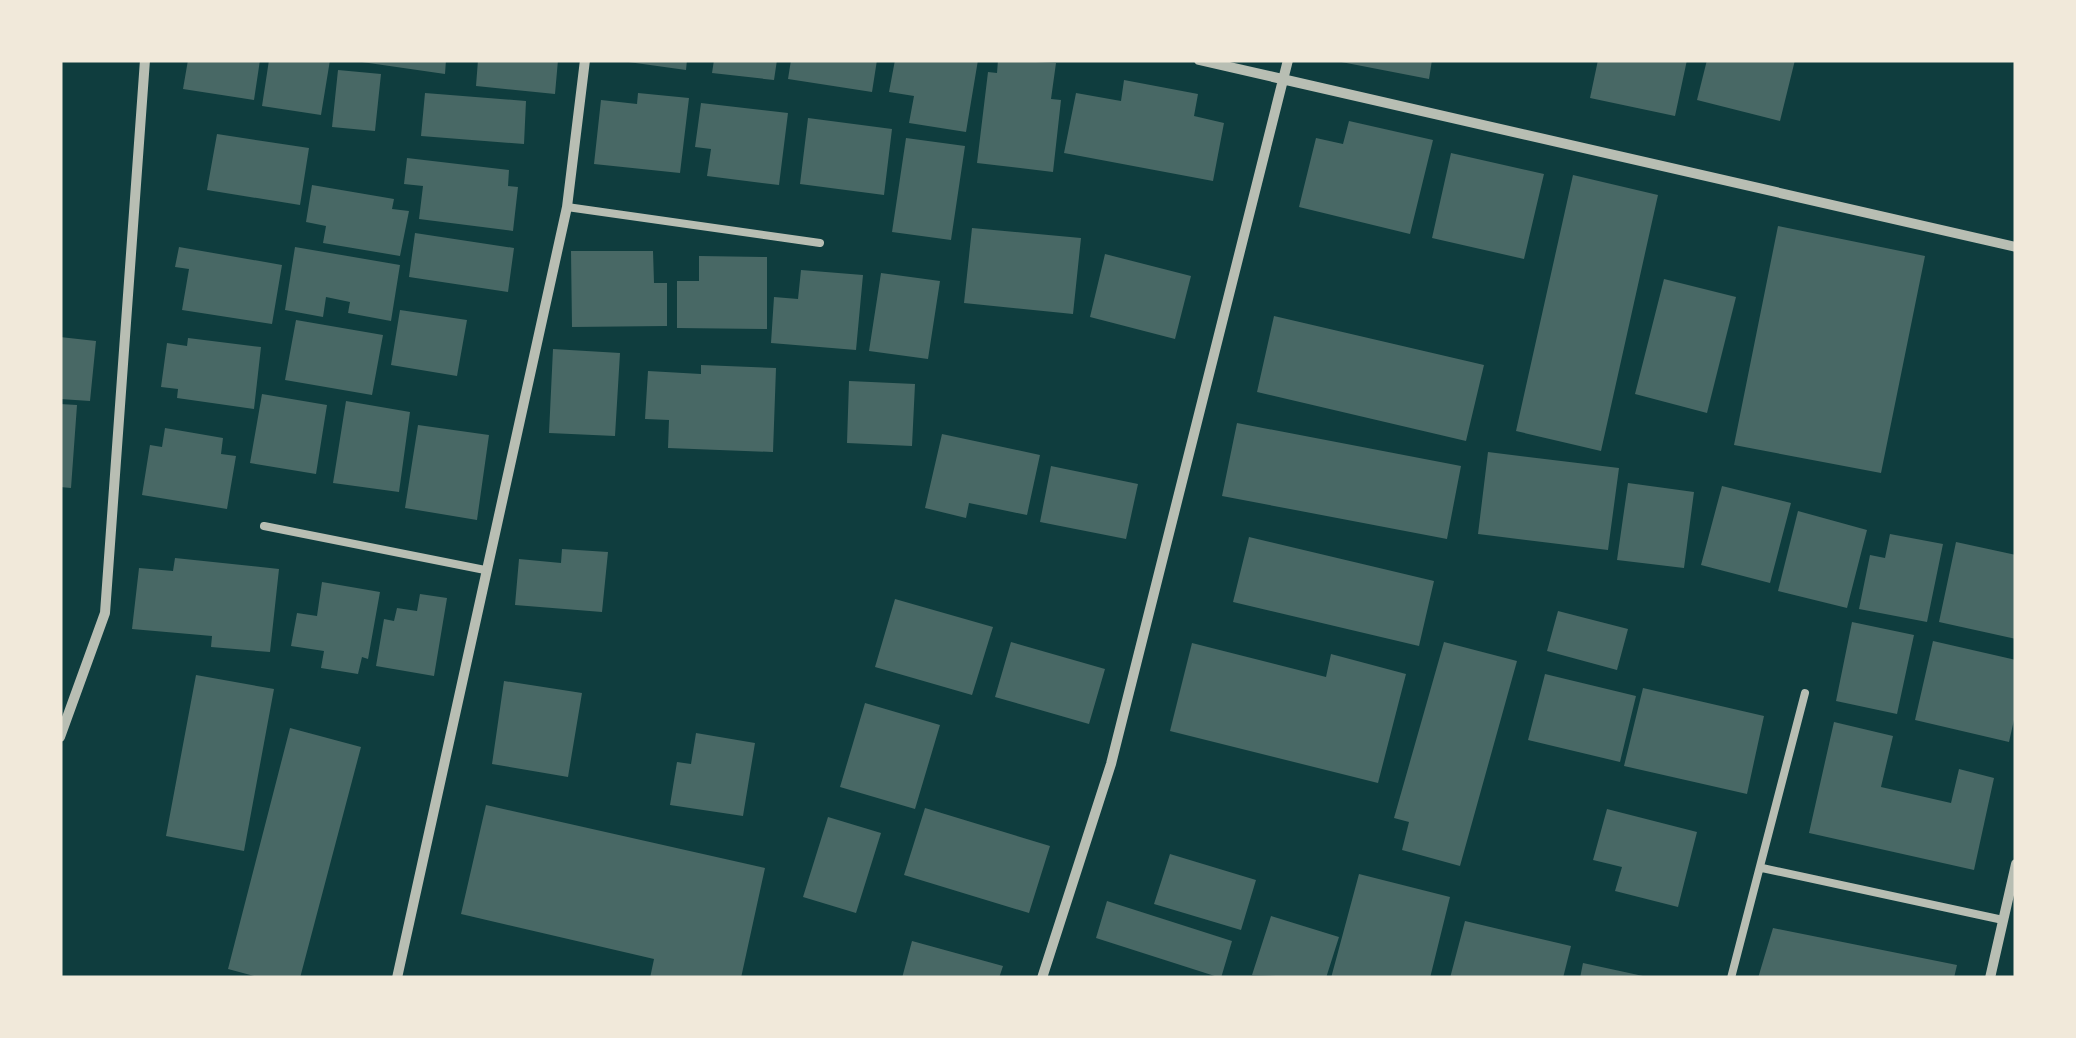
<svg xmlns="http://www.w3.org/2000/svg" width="2076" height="1038" font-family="Poppins,sans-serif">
<rect width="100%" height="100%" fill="#0f3d3e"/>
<path fill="#486865" d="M188,60H260L254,100L183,89Z
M269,60H330L321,115L262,106Z
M348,60H446L445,74Z
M478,60H558L555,94L476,86Z
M614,60H687L686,70Z
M714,60H777L774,80L712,73Z
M791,60H877L872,92L788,79Z
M895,60H978L966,132L909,123L914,96L889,92Z
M998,60L1056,63L1051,99L1061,100L1053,172L977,163L988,72L997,73Z
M1331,60H1432L1429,79Z
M1598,60H1687L1675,116L1590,98Z
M1707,60H1795L1780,121L1697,100Z
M338,70L381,74L375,131L332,127Z
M1124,80L1198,94L1194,116L1224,123L1213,181L1064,153L1076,93L1121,101Z
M425,93L526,101L524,144L421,136Z
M638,93L689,98L680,173L594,164L601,100L637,104Z
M701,103L788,113L779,185L707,176L711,149L695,147Z
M808,118L892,129L884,195L800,184Z
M1349,121L1433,140L1410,234L1299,207L1316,138L1343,144Z
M217,134L309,148L300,205L207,190Z
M906,138L965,146L951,240L892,232Z
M1451,153L1544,174L1524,259L1432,238Z
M407,158L509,170L508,186L518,187L513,231L419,219L423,186L404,184Z
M1573,175L1658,195L1601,451L1516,431Z
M312,185L394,199L392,209L409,211L400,256L323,243L326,226L306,222Z
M1778,226L1925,256L1881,473L1734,445Z
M972,228L1081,238L1073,314L964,303Z
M415,233L514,248L508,292L409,277Z
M179,247L282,265L272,324L182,310L189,269L175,267Z
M295,247L400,265L391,321L348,313L350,302L326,297L323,317L285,310Z
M571,251H653L654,283H667V326L572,327Z
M1105,254L1191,276L1175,339L1090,317Z
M699,256L767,257V329L677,328V281H699Z
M801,270L863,275L856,350L771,343L774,297L798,299Z
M881,273L940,281L928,359L869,351Z
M1664,279L1736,297L1707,413L1635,394Z
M400,310L467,320L457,376L391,365Z
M1274,316L1484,365L1466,441L1257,392Z
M296,320L383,335L372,395L285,380Z
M60,337L96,341L90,401L60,399Z
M188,338L261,347L254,409L177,398L178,389L161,387L167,343L187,346Z
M553,349L620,353L615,436L549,433Z
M701,365L776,368L773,452L668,448L669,420L645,419L648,371L701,374Z
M849,381L915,384L912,446L847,443Z
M262,394L327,405L316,474L250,463Z
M346,401L410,412L399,492L333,483Z
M60,404L77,405L71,488L60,487Z
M1237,423L1461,466L1447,539L1222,496Z
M418,425L489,435L477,520L405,508Z
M165,428L223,438L221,454L236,456L227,509L142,495L150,445L162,447Z
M942,434L1040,455L1027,515L969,503L966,518L925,508Z
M1488,452L1619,468L1608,550L1478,534Z
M1051,466L1138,484L1126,539L1040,522Z
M1628,483L1694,492L1684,568L1617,560Z
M1722,486L1791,503L1770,583L1701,565Z
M1798,511L1867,530L1847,608L1778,591Z
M1890,534L1943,544L1927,622L1859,609L1870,555L1885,558Z
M1249,537L1434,581L1419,646L1233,602Z
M1956,542L2016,555V639L1939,622Z
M562,549L608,552L602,612L515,605L519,559L561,563Z
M175,558L279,569L270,652L211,647L212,636L132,629L139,568L173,571Z
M322,582L380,592L368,659L362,657L358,674L321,668L324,651L291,646L297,613L317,616Z
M420,594L447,598L434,676L376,666L384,619L394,621L397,608L417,611Z
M895,599L993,627L972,695L875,667Z
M1558,611L1628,629L1617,670L1547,651Z
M1852,622L1914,635L1897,714L1836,701Z
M1933,641L2016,660V711L2009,742L1915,720Z
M1011,642L1105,669L1089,724L995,697Z
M1444,642L1517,661L1460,866L1402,850L1409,822L1394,818Z
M1192,643L1326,677L1331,654L1406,674L1378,783L1170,731Z
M1545,674L1636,696L1620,762L1528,740Z
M196,675L274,689L244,851L166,836Z
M504,681L582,693L568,777L492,764Z
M1643,688L1764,716L1747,794L1624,766Z
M865,703L940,725L915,809L840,787Z
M1834,722L1893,736L1881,787L1951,803L1959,769L1994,778L1974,870L1809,833Z
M290,728L361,747L300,978H262L228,969Z
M696,733L755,743L743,816L670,805L677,762L691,764Z
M486,805L765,868L741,978H650L654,959L461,914Z
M925,808L1050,846L1029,913L904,875Z
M1607,809L1697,832L1678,907L1615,891L1622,867L1593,860Z
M828,817L881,833L856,913L803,897Z
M1170,854L1256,880L1241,930L1154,904Z
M1359,874L1450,897L1430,978H1331Z
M1107,901L1232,941L1221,978L1096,938Z
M1271,916L1339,937L1326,978L1252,975Z
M1465,921L1571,946L1563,978H1450Z
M1773,928L1957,965L1954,978H1758Z
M912,941L1003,966L999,978H902Z
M1583,963L1643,976V978H1580Z"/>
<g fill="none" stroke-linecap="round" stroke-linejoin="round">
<path stroke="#b8beb3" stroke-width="8" d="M567,207L820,243
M264,526L485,570
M1762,868L2003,920
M1731,978L1805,693"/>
<path stroke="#b8beb3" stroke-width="10" d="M1199,60L2016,247
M60,737L105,613L145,60
M397,978L567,207L585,60
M1042,978L1111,764L1288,60
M1990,978L2016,864"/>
</g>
<rect width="2076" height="1038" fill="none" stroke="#f1e9da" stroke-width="125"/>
</svg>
